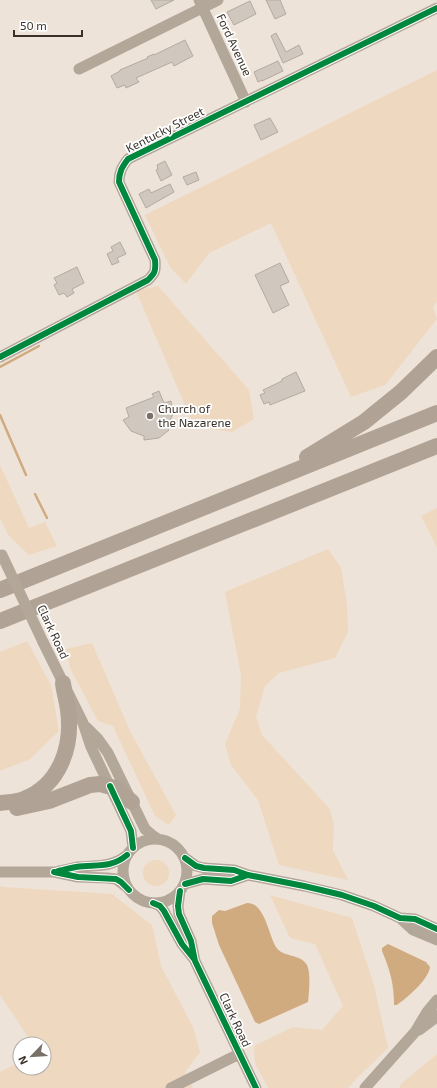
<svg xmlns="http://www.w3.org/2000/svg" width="437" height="1088" font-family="'Exo 2',sans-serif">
<rect width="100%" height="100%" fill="#eee3d8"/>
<path fill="#eed8c0" d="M437,70V301L433,308L437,319L385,385L351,397L271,223L209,253L186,284L170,267L145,215Z
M158,286L249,390L254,419L232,432L194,426L136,291Z
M0,465L29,528L45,522L57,546L29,555L8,535L0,518Z
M437,508V548L421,516Z
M328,549L341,568L347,605L348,632L335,658L279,673L265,686L256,717L262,735L329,808L334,824L333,850L348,880L279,865L258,800L231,765L225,744L240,709L241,675L225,592Z
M27,641L51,685L59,731L30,759L0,771V652Z
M92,643L130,731L176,815L169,825L155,816L113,726L98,721L70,668L66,649Z
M143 873a13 13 0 1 1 26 0a13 13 0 1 1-26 0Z
M0,886L3,887L112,894L152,925L161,966L193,1027L200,1052L185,1072L193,1088H0V1072L20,1062V1068H44V1044H33L0,995Z
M270,895L352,918L374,985L388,1048L354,1081L348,1088H268L255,1063L254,1046L293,1027L322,1030L343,1006L315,944L290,938Z
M437,1054V1088H399L401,1084Z"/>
<path fill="#d1ab80" d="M247,903C250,903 254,904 256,906C266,914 270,937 276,947C283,958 300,953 307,965C311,973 309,993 308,1002L259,1024L255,1022L219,945L212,923V916L219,910L225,911Z
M388,944L426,962L430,967C429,979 407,998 397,1005H394C394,984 390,970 382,951V948Z"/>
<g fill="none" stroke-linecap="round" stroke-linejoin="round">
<path stroke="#d1ab80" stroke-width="2.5" d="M0,367L39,346
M0,415L26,475
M35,494L47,518"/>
</g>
<path fill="#d0c7be" stroke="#b3aaa2" d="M151,0H174L156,9Z
M266,0H280L286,14L275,19Z
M250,1L256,14L234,25L227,12Z
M276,33L286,52L299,45L303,54L283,63L271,36Z
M185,40L193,56L174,66L172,62L136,78L139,82L126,88L125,85L117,88L111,76L120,71V70L148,58L147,57L154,54V55Z
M278,61L283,71L262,81V80L258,82L254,72Z
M270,118L278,132L261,140L254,125Z
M165,161L172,175L161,181L156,170L158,169L157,165Z
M196,172L199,180L187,185L183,177Z
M170,184L174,192L146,208L139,194L149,189L151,193Z
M120,242L126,254L117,258L119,262L112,265L107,254L113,251L111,247Z
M280,263L289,282L280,286L289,305L273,313L255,275Z
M77,267L84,283L72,289L74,293L67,297L64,293L59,295L54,285L57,283L54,278Z
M296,372L305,391L270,405L269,402L264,404L260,395L265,393L263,390L282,381V379Z
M159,391L164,403L171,401L173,414L167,427L169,430L159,438L144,440V436L131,431L123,420L129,417L126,408L154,397L152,394Z"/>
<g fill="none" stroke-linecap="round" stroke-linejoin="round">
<path stroke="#b3a799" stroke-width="11" d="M199,0L246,102
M79,69L218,0
M0,357L148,280C155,273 156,271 155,260L119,182C119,172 122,167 128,159L437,8
M43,642L83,723L91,747L131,831L133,848
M86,727L98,739L108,753L145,829L152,835L158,839
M123 871a32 32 0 1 1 64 0a32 32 0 1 1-64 0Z
M185,858L196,866L204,868L234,870L248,875L304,886L342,895L374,906L400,918L415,919L437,929
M59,871C65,870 71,868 78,867C97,865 110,868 127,855
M0,872H54L78,877L107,878L116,879L128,888
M185,884L203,879L231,881L248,875
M180,891L178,906L179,914L191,941L195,961L256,1088
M153,903L160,906L164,911L182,944L194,959
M400,918L413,930L437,940
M419,1030L434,1019L437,1015
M171,1088L239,1054
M365,1088L415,1032L427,1012L437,1000"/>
<path stroke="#b0a395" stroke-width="16" d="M307,457L364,422L401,392L437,357
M0,590L437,413
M0,621L437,446
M0,803C8,802 17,802 24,799C60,785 73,746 68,710C67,701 64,692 63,683
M17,808L49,801L90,785L100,784L115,788L132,802"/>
<path stroke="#b3a799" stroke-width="11" d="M2,555L43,642"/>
<defs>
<path id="cycleway" d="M0,357L148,280C155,273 156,271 155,260L119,182C119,172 122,167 128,159L437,8
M110,786L131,831L133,848
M185,858L196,866L204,868L234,870L248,875L304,886L342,895L374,906L400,918L415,919L437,929
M58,871C64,870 70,868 76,867C96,864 110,869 127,855
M54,872L78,877L116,879L121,882L129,890
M185,884L203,879L231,881L248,875
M180,891L178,906L179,914L191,941L195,961L256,1088
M153,903L160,906L164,911L182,944L194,959"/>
</defs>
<use href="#cycleway" stroke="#fff" stroke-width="8"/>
<use href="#cycleway" stroke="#00873e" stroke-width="6"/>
</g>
<circle fill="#797067" stroke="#fff" stroke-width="1.5" cx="150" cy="416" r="4"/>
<g text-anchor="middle" stroke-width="3.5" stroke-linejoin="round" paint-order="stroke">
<g font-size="12" fill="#3a322a" stroke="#fff">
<text transform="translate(234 45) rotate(65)" y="4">Ford Avenue</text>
<text transform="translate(165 130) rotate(-27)" y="4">Kentucky Street</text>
<text transform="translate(53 632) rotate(65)" y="4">Clark Road</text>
<text transform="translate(235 1020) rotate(65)" y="4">Clark Road</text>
</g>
<g font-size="12" fill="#3a322a" stroke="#fff" text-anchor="start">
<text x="158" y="413">Church of<tspan x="158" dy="14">the Nazarene</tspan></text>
</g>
</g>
<g transform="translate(32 1056) rotate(245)"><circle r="19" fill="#ffffff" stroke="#b0adaa"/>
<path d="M0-3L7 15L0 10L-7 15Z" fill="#797067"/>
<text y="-6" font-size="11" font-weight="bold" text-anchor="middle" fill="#3a322a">N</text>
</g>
<path d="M14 30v6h68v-6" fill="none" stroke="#3a322a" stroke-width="2"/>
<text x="20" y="30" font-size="12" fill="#3a322a" stroke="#ffffff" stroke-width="3" paint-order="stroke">50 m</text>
</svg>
